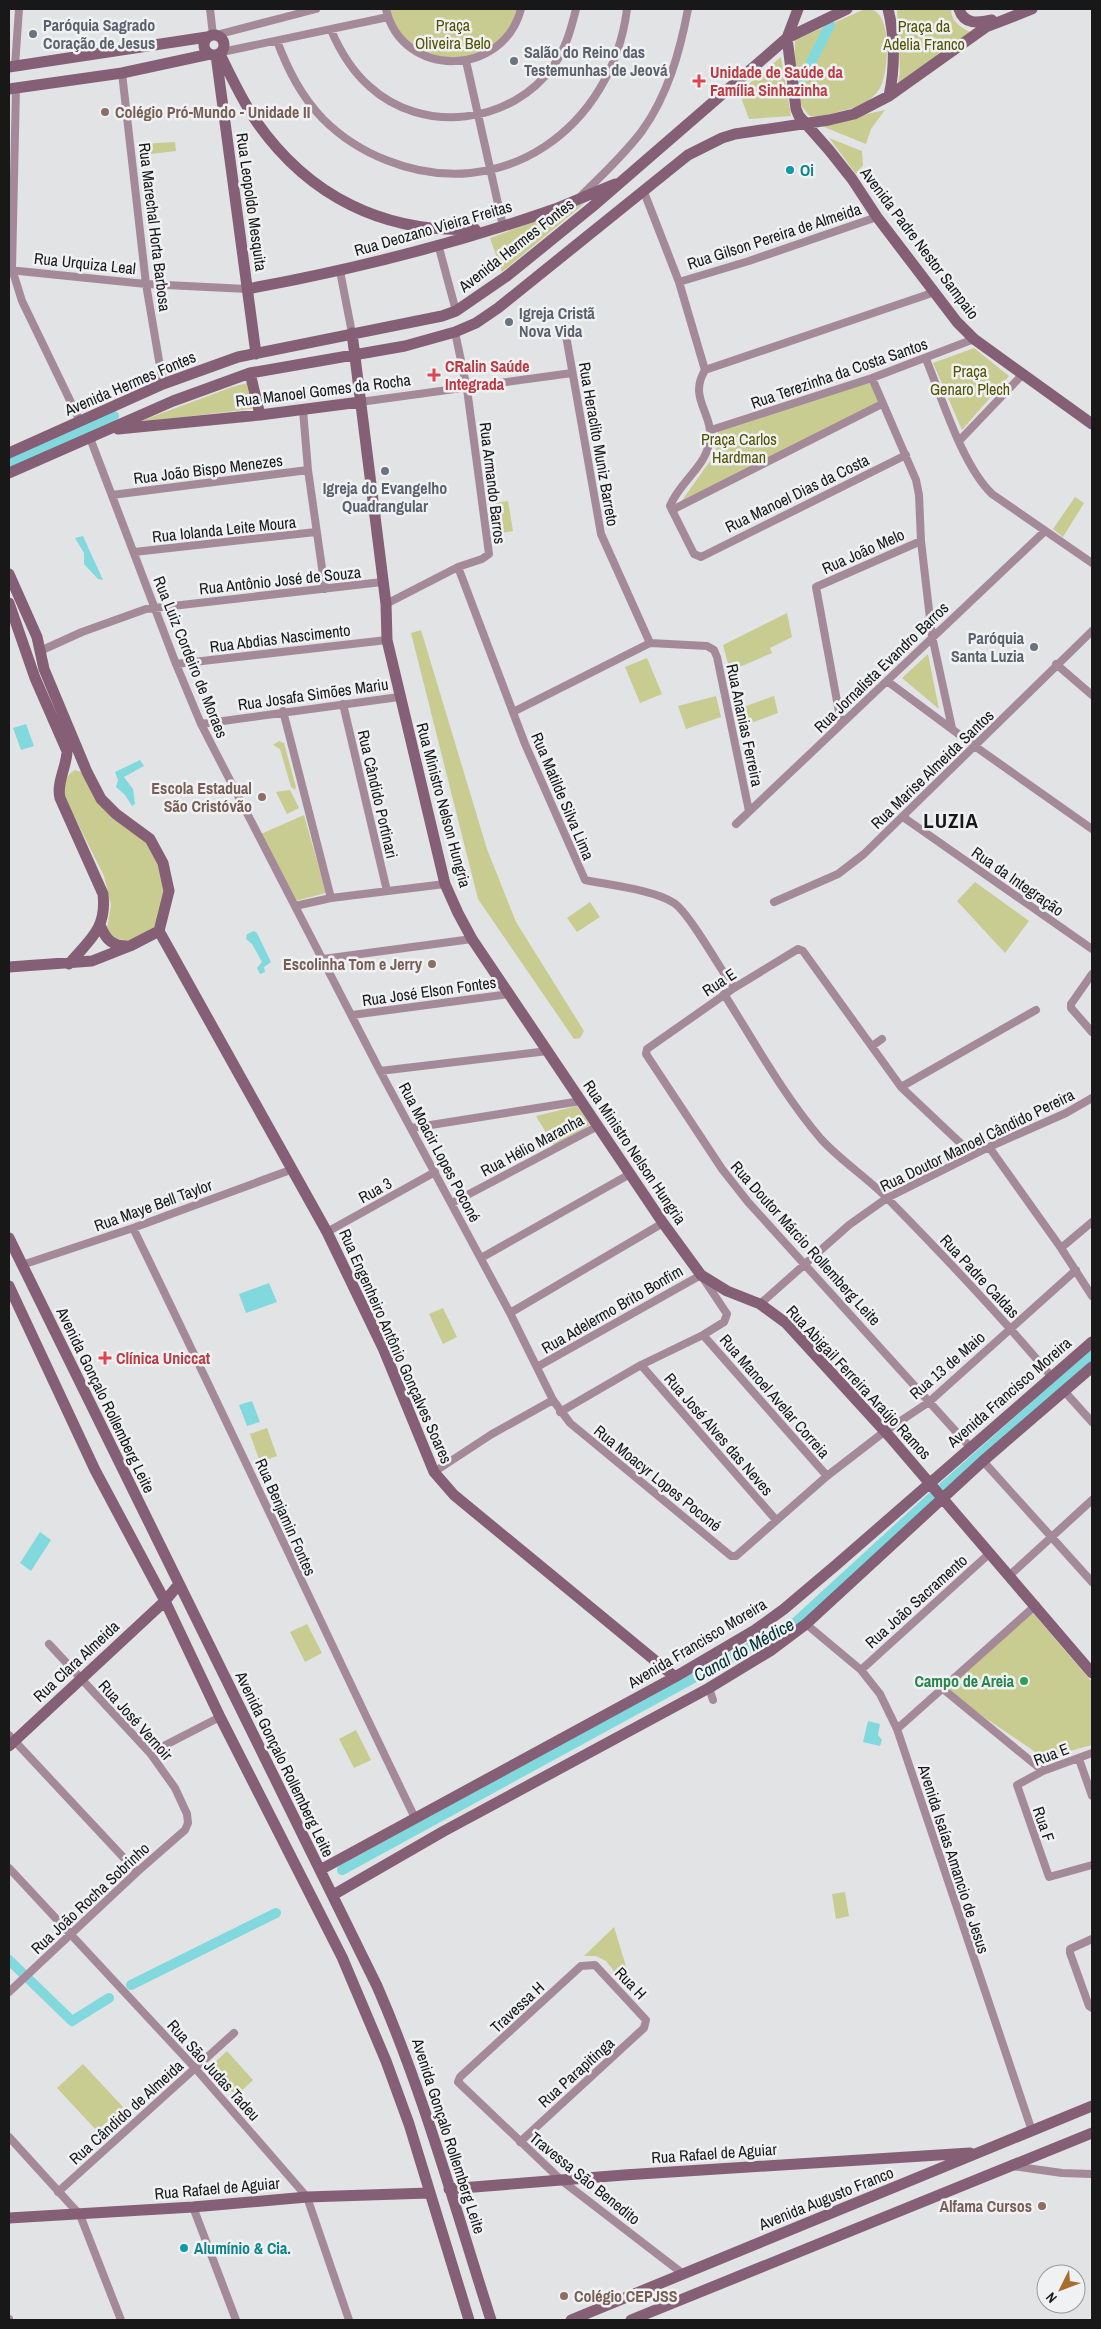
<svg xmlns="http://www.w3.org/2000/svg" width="1101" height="2329" font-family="'Archivo Narrow',sans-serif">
<rect width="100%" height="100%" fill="#e2e3e5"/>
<path fill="#c8cc91" d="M388,9H519C515,16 512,26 507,33C484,64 435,67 408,41C398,32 393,21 388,9Z
M865,9C894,5 889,72 880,88C872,102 855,108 841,111C831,114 821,117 810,116C790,98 795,64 795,40Z
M897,9H951C951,21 960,27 970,32L898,83L900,72Z
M781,57L791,116L749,119L739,92Z
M885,110L871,129L866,144L819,125Z
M829,138L862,151L863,165L856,174Z
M175,142L176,151L142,155L141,144Z
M585,203L502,272L490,238Z
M974,348L1009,376L962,430L933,363Z
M872,380L881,403L678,506L715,454L718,430Z
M247,383L252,409L138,422L232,387Z
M1075,497L1084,503L1063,537L1053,529Z
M508,501L513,531L501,533L496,503Z
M787,613L792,637L770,648L772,653L730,671L723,645Z
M421,630L487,849L516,922L584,1031L580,1038L574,1039L478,899L411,633Z
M928,654L939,709L902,678Z
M647,658L662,694L640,703L625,667Z
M716,696L721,717L686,729L678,706Z
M774,696L778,713L740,727L735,710Z
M279,741L284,743L296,787L295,790L291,787L280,749L273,745Z
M75,770L81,772L144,838L159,866L168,896L155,926L143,937L131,941L111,938L107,929L111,905L104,876L62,792C65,781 65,776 75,770Z
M290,790L299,808L287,814L276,792Z
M304,815L326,893L295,901L261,834Z
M975,882L1029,921L1005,953L957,901Z
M590,902L600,917L577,932L567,918Z
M577,1106L590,1125L554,1146L536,1116Z
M443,1308L457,1337L443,1344L429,1314Z
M267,1428L277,1456L260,1462L250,1434Z
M1033,1613L1092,1682V1745L1044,1758L943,1689Z
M307,1624L322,1653L305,1662L290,1632Z
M356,1730L371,1760L354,1768L339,1739Z
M845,1892L849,1916L836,1919L832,1894Z
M614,1927L636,1999L606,1961L596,1956H584Z
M227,2051L253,2080L236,2096L209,2068Z
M83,2064L123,2107L97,2131L57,2088Z"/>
<path fill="#81d9dd" d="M83,536L103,580L98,579L84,564V553L75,538Z
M26,724L34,746L21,750L13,728Z
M140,760L144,766L124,777L133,789L135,804L132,806L125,795L116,787L118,780L115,772Z
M254,931L257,933L271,962L264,967L265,972L260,974L257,968L262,962L252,944L246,939L247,934Z
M269,1283L277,1302L246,1313L239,1294Z
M252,1401L260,1422L247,1426L239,1405Z
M40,1532L51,1540L31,1571L20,1563Z
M868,1721L880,1724L878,1735L882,1740L880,1746L863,1742Z"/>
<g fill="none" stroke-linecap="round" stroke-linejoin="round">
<path stroke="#81d9dd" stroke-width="10" d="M799,79L804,76L830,25
M9,464L114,416
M342,1870L796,1622L930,1499L1092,1355
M9,1960L72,2021L109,1998
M131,1985L276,1913"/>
<path stroke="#a48a99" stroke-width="8" d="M210,9L213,35
M386,9C402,79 503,78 521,9
M331,30C340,51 351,70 369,86C422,135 512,125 554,65C566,48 571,29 576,9
M216,35L316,9
M277,41C288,70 301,96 323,119C341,137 363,151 386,160C502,207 612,128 627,9
M222,52L388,17
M466,61L503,226
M15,66L19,9
M122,73L146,284L163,384
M16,88L12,269L22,301L80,421
M644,192L679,282L705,370C687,400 716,414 709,444C704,468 679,483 670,506L694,554L701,557L906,455
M581,196C602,175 624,155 642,131C668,95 680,51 688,9
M438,244L456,311
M9,270L146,284L247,289
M340,271L352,333
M679,282L749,261L877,217
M565,330L601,534L650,643
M926,359C942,398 962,465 992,494L1092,563
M705,370L935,292
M872,378L916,480L919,495L921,541L932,636L952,728
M360,402L572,373
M303,410L308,470L325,589
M711,430L872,378L974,339
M90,438L176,664L201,724L380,1071L510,1313L553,1400L570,1423L731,1556H736L827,1476L884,1432L929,1402L1076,1270
M960,440L1022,375
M112,495L308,470
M672,510L882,404
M134,552L316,532
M458,567L525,744L585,880C609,885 655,890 674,903C690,914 720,969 734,988
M386,604L458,567L482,559L489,554L467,389L455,332
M40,651L82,632L146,609L382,582
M176,664L387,640
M1056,664L1092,695
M887,681L976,747L1092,829
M343,704L387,891
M283,711L331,898
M513,712L650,643L707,646L714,650L717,657L749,811
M841,723L816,587L921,541
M201,724L399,697
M903,817L1092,949
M736,824L1045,531
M774,902L838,874L864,854L1092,631
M295,906L331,898L445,884
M323,959L472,939
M1092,974L1071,1004V1008L1092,1032
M724,994C755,1043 784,1096 821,1139C842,1162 868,1178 889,1200C945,1257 1000,1315 1051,1376
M352,1015L510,994
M872,1046L882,1039
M380,1071L548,1051
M901,1087L1036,1010
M412,1128L581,1101
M989,1147L1061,1248L1092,1296
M452,1203L598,1126
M133,1228C229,1424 320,1622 415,1818
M327,1232L435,1172
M1061,1248L1092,1222
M481,1258L630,1174
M22,1265L133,1228L293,1169
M760,1304L849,1225L887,1198L989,1147L1066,1113L1092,1098
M510,1313L663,1223
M703,1335L827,1476
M641,1365L776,1520
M537,1367L701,1275L727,1314L724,1322L703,1335L641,1365L560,1412
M1065,1392L1092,1422
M970,1447L748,1202L722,1169L646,1054L647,1049L734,988L798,949L803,951L901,1087L973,1155
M983,1461L1092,1582
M434,1472L492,1434L553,1400
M1010,1575L1092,1500
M806,1624L861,1670L880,1694L897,1729L1032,2131
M861,1670L990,1553
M709,1688L713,1700
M943,1689L1043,1771
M897,1729L1036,1605
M9,1735L137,1872
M150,1753L220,1717
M1092,1753L1043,1771L1017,1785L1049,1877L1092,1865
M1079,1759L1092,1796
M9,1868L195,2068L307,2197L349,2320
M1092,1939L1070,1949V1953L1089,2006L1092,2008
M9,1992L137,1872L185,1830L188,1823L187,1814L175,1788L150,1753L49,1644
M9,2137L80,2215L121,2320
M520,2142L644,2028L646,2020L595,1965L581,1966L460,2077L458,2082L561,2180L682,2273
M1012,2166L1062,2173L1092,2174
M58,2192L234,2033
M193,2207L236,2320
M9,2319V2320"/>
<path stroke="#845f76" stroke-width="11" d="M798,9L787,38L796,109L799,116L829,150L852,179L877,217L957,322L974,339L1092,424
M888,9C895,36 895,68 889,96
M959,9C964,25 978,23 992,20
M204 45a10 10 0 1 1 20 0a10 10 0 1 1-20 0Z
M220,54C231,77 242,100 256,121C308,196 384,234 475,229
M216,55L256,354
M9,67L207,37
M9,89L122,73L210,54
M247,289C351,270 455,244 555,209C575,201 595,192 615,184
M352,333L386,604L387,640L445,884L458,913L472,939L663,1223L701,1275L727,1291L760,1304L786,1323L890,1437L1092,1673
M250,373L260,415
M118,429L260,415L360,402
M9,453L163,384L238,357L442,316L456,311L507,276L592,207L787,38L847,9
M9,473L173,401L250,373L405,346L455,332L476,323L498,308L688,155L722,138L735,134L829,120L854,114L889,96L986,27L1032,9
M9,574L37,637L44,669L87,772L101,799L116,814L150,839L163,863L169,891L159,931
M9,603L35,678L67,751C67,766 56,783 60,798L103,894C107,929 90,939 69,964
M101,927C106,940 113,946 127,946
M159,931L327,1232L383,1348L434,1472L454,1495L675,1677
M9,967L92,961L130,946L159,931
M9,1238L377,1986C424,2094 455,2208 491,2320
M9,1286L95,1470L165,1601L220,1717L342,1957L386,2061L409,2124L469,2320
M9,1746L165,1601L179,1584
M320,1870L675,1677L755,1630L784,1609L836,1565L1092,1342
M333,1895L444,1831L709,1688L770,1651L806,1624L983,1461L1092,1367
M449,2189L624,2175L970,2153
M9,2218L193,2207L307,2197L429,2193
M571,2320L1092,2106
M631,2320L1092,2133"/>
</g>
<g fill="#6b7280" stroke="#eff1f2" stroke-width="2">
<circle cx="33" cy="34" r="5"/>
<circle cx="514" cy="61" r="5"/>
<circle cx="509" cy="322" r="5"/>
<circle cx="385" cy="471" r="5"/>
<circle cx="1034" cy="647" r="5"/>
</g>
<g fill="#e0444e" stroke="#eff1f2" stroke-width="2">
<path d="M696.5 73.5h5v5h5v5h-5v5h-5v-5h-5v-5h5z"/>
<path d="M431.5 367.5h5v5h5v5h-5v5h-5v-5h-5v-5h5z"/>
<path d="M102.5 1350.5h5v5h5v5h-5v5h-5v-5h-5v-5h5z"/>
</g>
<g fill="#8d6e63" stroke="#eff1f2" stroke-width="2">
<circle cx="105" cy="112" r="5"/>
<circle cx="262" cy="797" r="5"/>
<circle cx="432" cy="964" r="5"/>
<circle cx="1042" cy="2206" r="5"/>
<circle cx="564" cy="2296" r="5"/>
</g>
<g fill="#0f9aa8" stroke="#eff1f2" stroke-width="2">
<circle cx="790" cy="170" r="5"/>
<circle cx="184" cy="2248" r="5"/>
</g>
<circle fill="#2e9e5b" stroke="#eff1f2" stroke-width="2" cx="1024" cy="1681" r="5"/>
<g text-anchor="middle" stroke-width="5" stroke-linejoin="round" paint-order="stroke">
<g font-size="16" font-weight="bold" fill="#5b616d" stroke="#eff1f2" text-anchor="start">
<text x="43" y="31">Paróquia Sagrado<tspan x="43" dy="18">Coração de Jesus</tspan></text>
<text x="524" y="58">Salão do Reino das<tspan x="524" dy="18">Testemunhas de Jeová</tspan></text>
<text x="519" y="319">Igreja Cristã<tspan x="519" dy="18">Nova Vida</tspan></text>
<text x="385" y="494" text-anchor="middle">Igreja do Evangelho<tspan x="385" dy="18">Quadrangular</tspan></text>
<text x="1024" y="644" text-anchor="end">Paróquia<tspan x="1024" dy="18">Santa Luzia</tspan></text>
</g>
<g font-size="16" fill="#515203" stroke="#eff1f2">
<text x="453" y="31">Praça<tspan x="453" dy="18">Oliveira Belo</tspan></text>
<text x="924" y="32">Praça da<tspan x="924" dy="18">Adelia Franco</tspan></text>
<text x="970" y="377">Praça<tspan x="970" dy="18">Genaro Plech</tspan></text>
<text x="739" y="445">Praça Carlos<tspan x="739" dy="18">Hardman</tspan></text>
</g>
<g font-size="16" font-weight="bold" fill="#be3a42" stroke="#eff1f2" text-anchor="start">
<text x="710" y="78">Unidade de Saúde da<tspan x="710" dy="18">Família Sinhazinha</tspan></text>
<text x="445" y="372">CRalin Saúde<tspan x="445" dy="18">Integrada</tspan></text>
<text x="116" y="1364">Clínica Uniccat</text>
</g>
<g font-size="16" font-weight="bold" fill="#785e54" stroke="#eff1f2" text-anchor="end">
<text x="115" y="118" text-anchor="start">Colégio Pró-Mundo - Unidade II</text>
<text x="252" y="794">Escola Estadual<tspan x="252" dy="18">São Cristóvão</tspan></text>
<text x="422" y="970">Escolinha Tom e Jerry</text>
<text x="1032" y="2212">Alfama Cursos</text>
<text x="574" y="2302" text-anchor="start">Colégio CEPJSS</text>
</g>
<g font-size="16" font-weight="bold" fill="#0d838f" stroke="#eff1f2" text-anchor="start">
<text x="800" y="176">Oi</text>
<text x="194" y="2254">Alumínio &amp; Cia.</text>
</g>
<g font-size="16" fill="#181819" stroke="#eff1f2">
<text transform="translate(252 202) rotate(82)" y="6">Rua Leopoldo Mesquita</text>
<text transform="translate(155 227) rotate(83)" y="6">Rua Marechal Horta Barbosa</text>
<text transform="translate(433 228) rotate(-16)" y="6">Rua Deozano Vieira Freitas</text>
<text transform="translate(774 236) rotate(-18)" y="6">Rua Gilson Pereira de Almeida</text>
<text transform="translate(920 243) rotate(53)" y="6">Avenida Padre Nestor Sampaio</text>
<text transform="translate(516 245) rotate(-38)" y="6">Avenida Hermes Fontes</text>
<text transform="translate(85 263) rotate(6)" y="6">Rua Urquiza Leal</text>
<text transform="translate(839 373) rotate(-19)" y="6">Rua Terezinha da Costa Santos</text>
<text transform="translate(130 383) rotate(-23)" y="6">Avenida Hermes Fontes</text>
<text transform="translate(323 390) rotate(-7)" y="6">Rua Manoel Gomes da Rocha</text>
<text transform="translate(599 444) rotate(80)" y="6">Rua Heraclito Muniz Barreto</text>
<text transform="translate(208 469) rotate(-7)" y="6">Rua João Bispo Menezes</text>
<text transform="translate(493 483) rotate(83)" y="6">Rua Armando Barros</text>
<text transform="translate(797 493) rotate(-26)" y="6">Rua Manoel Dias da Costa</text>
<text transform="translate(224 529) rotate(-6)" y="6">Rua Iolanda Leite Moura</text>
<text transform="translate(863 551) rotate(-24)" y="6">Rua João Melo</text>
<text transform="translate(280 580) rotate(-6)" y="6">Rua Antônio José de Souza</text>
<text transform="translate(280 638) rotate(-7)" y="6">Rua Abdias Nascimento</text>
<text transform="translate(191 657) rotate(68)" y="6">Rua Luiz Cordeiro de Moraes</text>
<text transform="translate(881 667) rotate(-44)" y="6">Rua Jornalista Evandro Barros</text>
<text transform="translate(313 694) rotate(-8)" y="6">Rua Josafa Simões Mariu</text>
<text transform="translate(745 725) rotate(78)" y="6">Rua Ananias Ferreira</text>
<text transform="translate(932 769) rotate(-44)" y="6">Rua Marise Almeida Santos</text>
<text transform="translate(378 794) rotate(77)" y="6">Rua Cândido Portinari</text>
<text transform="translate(563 796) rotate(67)" y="6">Rua Matilde Silva Lima</text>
<text transform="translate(444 805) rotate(75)" y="6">Rua Ministro Nelson Hungria</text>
<text transform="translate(1018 881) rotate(35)" y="6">Rua da Integração</text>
<text transform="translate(719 982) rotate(-33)" y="6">Rua E</text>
<text transform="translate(429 991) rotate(-8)" y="6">Rua José Elson Fontes</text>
<text transform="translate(977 1140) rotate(-26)" y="6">Rua Doutor Manoel Cândido Pereira</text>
<text transform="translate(532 1145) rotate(-28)" y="6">Rua Hélio Maranha</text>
<text transform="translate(440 1152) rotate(62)" y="6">Rua Moacir Lopes Poconé</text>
<text transform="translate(635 1152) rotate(56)" y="6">Rua Ministro Nelson Hungria</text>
<text transform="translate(375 1190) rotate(-29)" y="6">Rua 3</text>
<text transform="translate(153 1205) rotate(-20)" y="6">Rua Maye Bell Taylor</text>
<text transform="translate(806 1243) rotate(48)" y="6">Rua Doutor Márcio Rollemberg Leite</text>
<text transform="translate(980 1276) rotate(47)" y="6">Rua Padre Caldas</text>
<text transform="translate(612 1309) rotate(-30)" y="6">Rua Adelermo Brito Bonfim</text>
<text transform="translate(396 1346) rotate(66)" y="6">Rua Engenheiro Antônio Gonçalves Soares</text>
<text transform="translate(947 1365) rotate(-41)" y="6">Rua 13 de Maio</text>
<text transform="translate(859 1382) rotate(47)" y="6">Rua Abigail Ferreira Araújo Ramos</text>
<text transform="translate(1009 1392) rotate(-41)" y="6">Avenida Francisco Moreira</text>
<text transform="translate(775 1396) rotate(49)" y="6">Rua Manoel Avelar Correia</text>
<text transform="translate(106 1400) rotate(64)" y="6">Avenida Gonçalo Rollemberg Leite</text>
<text transform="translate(719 1434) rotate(49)" y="6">Rua José Alves das Neves</text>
<text transform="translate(658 1478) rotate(39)" y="6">Rua Moacyr Lopes Poconé</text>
<text transform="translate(286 1517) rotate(66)" y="6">Rua Benjamin Fontes</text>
<text transform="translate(916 1601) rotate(-42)" y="6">Rua João Sacramento</text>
<text transform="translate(697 1643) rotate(-31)" y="6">Avenida Francisco Moreira</text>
<text transform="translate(76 1661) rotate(-43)" y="6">Rua Clara Almeida</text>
<text transform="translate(136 1720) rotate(48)" y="6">Rua José Vernoir</text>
<text transform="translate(1051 1754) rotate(-21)" y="6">Rua E</text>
<text transform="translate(285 1764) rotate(64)" y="6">Avenida Gonçalo Rollemberg Leite</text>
<text transform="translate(1044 1824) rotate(71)" y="6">Rua F</text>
<text transform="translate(954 1859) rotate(72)" y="6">Avenida Isaías Amancio de Jesus</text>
<text transform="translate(90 1898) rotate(-43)" y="6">Rua João Rocha Sobrinho</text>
<text transform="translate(631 1983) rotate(46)" y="6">Rua H</text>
<text transform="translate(517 2007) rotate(-43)" y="6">Travessa H</text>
<text transform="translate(214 2070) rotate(48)" y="6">Rua São Judas Tadeu</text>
<text transform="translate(576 2072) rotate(-42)" y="6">Rua Parapitinga</text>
<text transform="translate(126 2112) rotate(-42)" y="6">Rua Cândido de Almeida</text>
<text transform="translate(449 2136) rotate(72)" y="6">Avenida Gonçalo Rollemberg Leite</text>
<text transform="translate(714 2153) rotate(-4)" y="6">Rua Rafael de Aguiar</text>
<text transform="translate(585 2178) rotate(39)" y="6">Travessa São Benedito</text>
<text transform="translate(217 2188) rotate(-5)" y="6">Rua Rafael de Aguiar</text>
<text transform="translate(826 2198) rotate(-22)" y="6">Avenida Augusto Franco</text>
</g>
<g font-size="16" font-weight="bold" fill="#27864d" stroke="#eff1f2" text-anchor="end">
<text x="1014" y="1687">Campo de Areia</text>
</g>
<g font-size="18" font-style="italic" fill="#023032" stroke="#eff1f2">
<text transform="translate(744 1650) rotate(-29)" y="6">Canal do Médice</text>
</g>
<g font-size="21" font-weight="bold" letter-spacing="1" fill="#181819" stroke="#eff1f2">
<text x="951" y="828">LUZIA</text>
</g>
</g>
<rect width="1101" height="2329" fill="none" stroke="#181819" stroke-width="20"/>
<g transform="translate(1061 2289) rotate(228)"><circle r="24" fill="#eff1f2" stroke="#999a9b"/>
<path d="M0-4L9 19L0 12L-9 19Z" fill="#a86d2d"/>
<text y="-8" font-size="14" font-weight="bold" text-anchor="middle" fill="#181819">N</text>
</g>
</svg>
